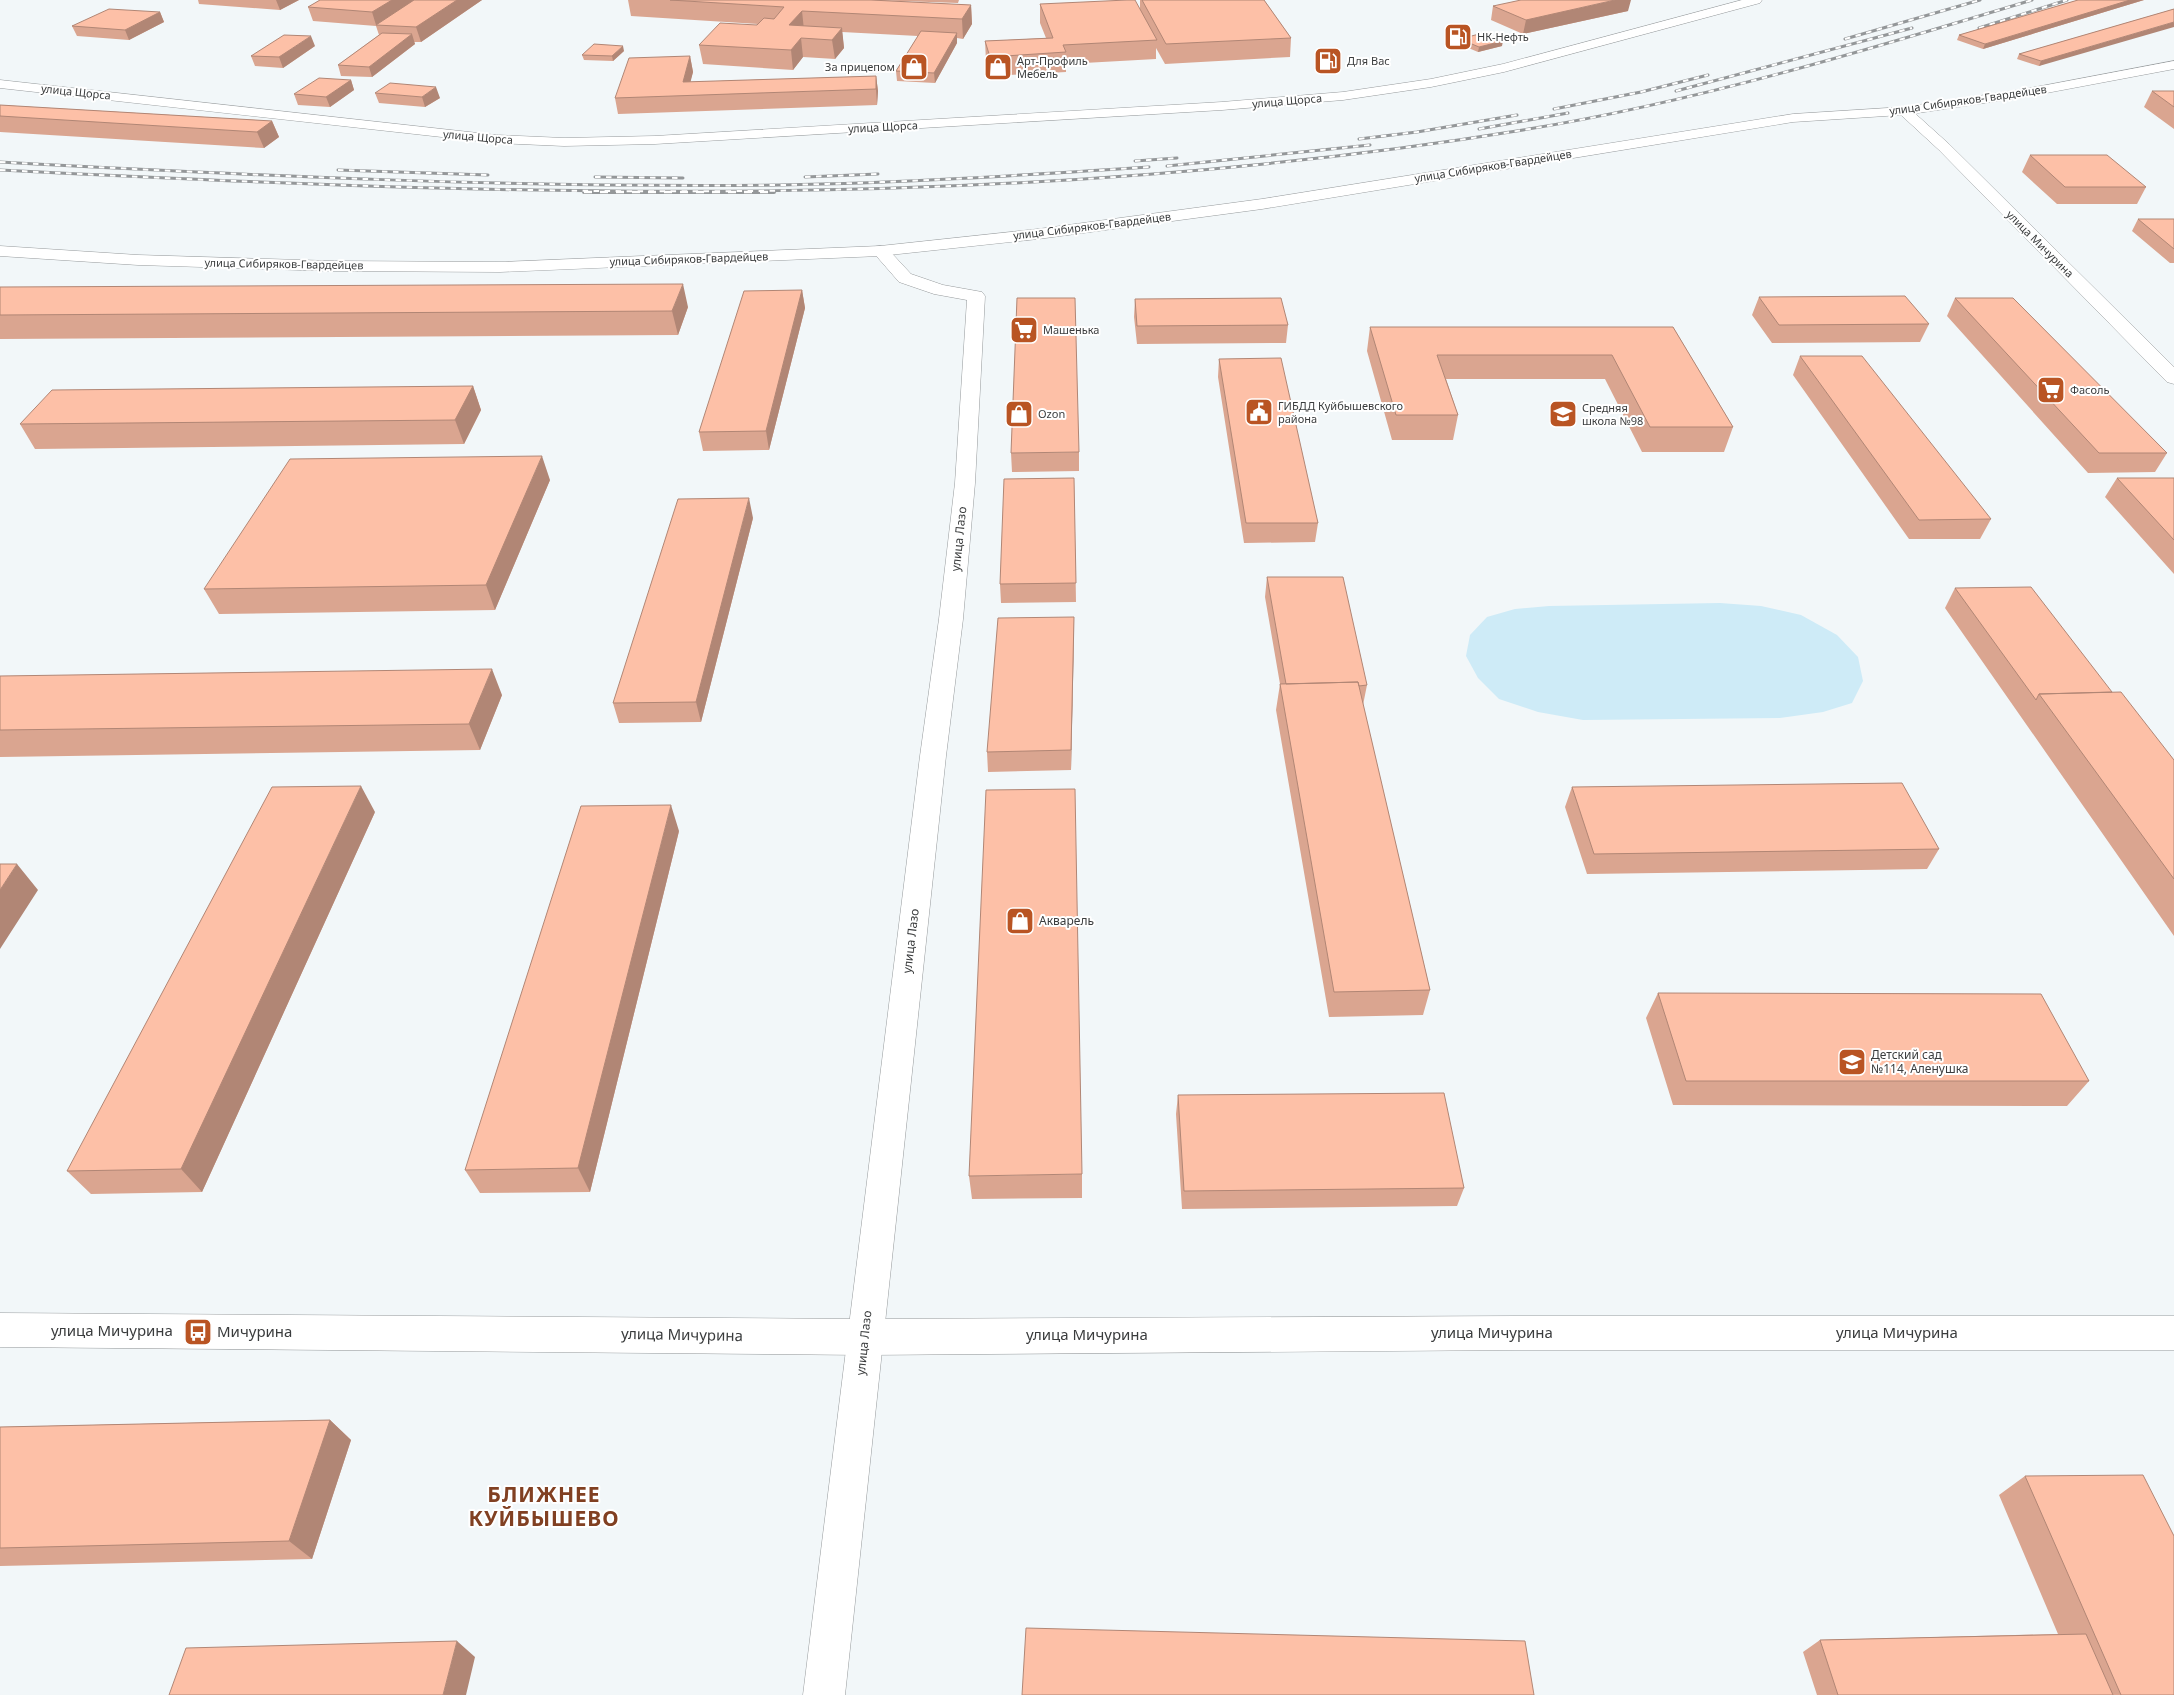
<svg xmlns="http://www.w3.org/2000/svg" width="2174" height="1695" font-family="'Noto Sans',sans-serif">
<rect width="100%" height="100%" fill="#f2f7f9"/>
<path fill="#ceebf7" d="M1720,603L1761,606L1801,615L1837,635L1858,657L1863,681L1852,703L1823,712L1780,718L1583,720L1538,712L1499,699L1478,678L1466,656L1470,635L1487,617L1515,609L1549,606Z"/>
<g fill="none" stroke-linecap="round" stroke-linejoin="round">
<defs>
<path id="street" d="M2174,61V69L2025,97L1904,115L1897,111L1904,107L2025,89Z
M880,246L886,247L911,274L943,285L982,292L985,296L975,483L963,619L946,756L845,1695H803L920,756L939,619L955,483L967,300L934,294L899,282L872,251L874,247Z"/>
<path id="secondary" d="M1742,0H1762L1760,3L1504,72L1431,87L1343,100L1222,110L655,144L564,146L496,143L0,88V80L496,135L564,138L655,136L1222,102L1343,92L1431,79L1503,64Z
M1904,107L1909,108L1949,144L2174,367V384L2167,382L1939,150L1901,115L1793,122L1262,209L1038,239L880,256L500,272L333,271L138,265L0,256V246L138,255L333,261L500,262L880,246L1038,229L1262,199L1793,114Z
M0,1313L865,1319L1515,1316H2174V1350H1515L865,1355L0,1347Z"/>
</defs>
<use href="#street" stroke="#969a9c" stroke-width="1"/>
<use href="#secondary" stroke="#969a9c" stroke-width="1"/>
<use href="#street" fill="#fff" fill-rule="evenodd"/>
<use href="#secondary" fill="#fff" fill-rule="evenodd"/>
<defs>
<path id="rail-far1" d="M1979,28L2067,0
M1845,39L1980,0
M1676,91L1912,28
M1554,109L1641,92L1708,75
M1479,129L1568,113
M1359,139L1417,132L1517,115
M1135,161L1177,158
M0,162C260,176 520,188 780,185C903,183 1026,175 1149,167
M1167,166L1370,145
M0,170C511,196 1015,213 1523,130C1696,102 1864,51 2032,0
M338,170L488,175
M595,177L683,178
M805,177L878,174"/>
<path id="rail" d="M584,192H774"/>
</defs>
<use href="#rail-far1" stroke="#949799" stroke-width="3"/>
<use href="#rail" stroke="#949799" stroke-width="4"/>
<use href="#rail-far1" stroke="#fff" stroke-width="2" stroke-dasharray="5.5" stroke-linecap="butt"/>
<use href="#rail" stroke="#fff" stroke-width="2.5" stroke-dasharray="8" stroke-linecap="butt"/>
</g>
<path fill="#daa590" d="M198,0H299L280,10L199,4Z
M320,0H482L421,42H414L415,44L372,77L341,76L338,65L379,35L376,26L313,21L308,7Z
M628,0H959L958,3L872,0L971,5L972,24L963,39L957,38V43L935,83L897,81L896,71L918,36L842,32L844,48L835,59L803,57L793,70L703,64L699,45L758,24L631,16Z
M1140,0H1264L1291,38L1290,57L1165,64L1156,48V59L1066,64V72L991,76L986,61L985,41L1046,38L1040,23V4L1140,10Z
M2078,0H2144L1983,49L1957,40L1959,35Z
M1493,6L1628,11L1523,34L1491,20Z
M2174,9L2039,66L2017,59L2019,54Z
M160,12L164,22L129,40L77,36L72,26Z
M1460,39L1502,46L1478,52L1459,44Z
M315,46L283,68L255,66L251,56Z
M624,51L613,61L584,60L582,55Z
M690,56L693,72L690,82L876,76L878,91L877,105L618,114L615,98Z
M351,80L354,90L330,107L298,105L294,94Z
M2152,91H2174V129L2144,107Z
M375,93L440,98L425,107L379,103Z
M0,105L272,121L279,137L264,148L0,132Z
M2030,155L2146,187L2137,204H2057L2022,172Z
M2138,219H2174V263H2170L2132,231Z
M0,287L688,307L678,335L0,339Z
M802,290L805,308L769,450L703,451L699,432Z
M1759,297L1929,324L1920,342L1772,343L1752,315Z
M1955,298L2167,453L2155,472L2088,473L1947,316Z
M1135,299L1288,325L1286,343L1137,344L1134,317Z
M1370,327H1673L1733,427L1724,452H1642L1605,379H1446L1458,415L1453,440H1392L1367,351Z
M1800,356L1991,519L1980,539H1909L1793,375Z
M1219,359L1318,523L1315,542L1244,543L1218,377Z
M473,386L481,410L464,444L35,449L20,424Z
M1079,452V471L1012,472L1011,453Z
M1074,478L1076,602L1001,603L1000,584Z
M2117,478H2174V574L2105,497Z
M550,480L495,610L219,614L204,589Z
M753,518L701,722L619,723L613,703Z
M1267,577L1367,685L1363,705L1430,990L1423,1015L1329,1017L1276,710L1280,684L1265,597Z
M1955,588L2112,692L2174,760V936L1945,608Z
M1074,617L1071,770L988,772L987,752Z
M0,676L502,695L480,750L0,757Z
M1572,787L1939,849L1927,869L1587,874L1565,807Z
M375,812L202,1192L91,1194L67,1171Z
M679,831L590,1192L480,1193L465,1170Z
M1658,993L2089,1081L2067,1106L1673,1105L1646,1018Z
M1178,1095L1464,1188L1457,1206L1182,1209L1176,1114Z
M1082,1174V1198L972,1199L969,1176Z
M330,1420L351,1440L312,1559L0,1566V1427Z
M2025,1476L2174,1695H1817L1803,1652L1820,1640L2058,1634L1999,1495Z"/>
<path fill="#b18675" d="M276,0H299L280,10Z
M392,0H421L376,25L372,12Z
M457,0H482L421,42L416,27Z
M1615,0H1631L1628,11L1523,34L1526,20Z
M2130,0H2144L1983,49L1985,44Z
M971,5L972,24L963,39L962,19Z
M802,11L804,30L789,25Z
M160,12L164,22L129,40L125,30Z
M2174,22V27L2039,66L2041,61Z
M842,28L844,48L835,59L832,40Z
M957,33V43L935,83L934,73Z
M412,34L415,44L372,77L369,67Z
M311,36L315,46L283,68L279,57Z
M801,38L803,57L793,70L791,50Z
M1503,41L1502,46L1478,52L1479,47Z
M623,46L624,51L613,61L612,56Z
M690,56L693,72L687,96L683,82Z
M876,76L878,91L877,105L876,89Z
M351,80L354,90L330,107L326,97Z
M436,87L440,98L425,107L422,97Z
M272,121L279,137L264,148L257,132Z
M683,284L688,307L678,335L672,311Z
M802,290L805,308L769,450L766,431Z
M473,386L481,410L464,444L455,420Z
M542,456L550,480L495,610L486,585Z
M749,498L753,518L701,722L696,702Z
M1074,617V637L1071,770V750Z
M492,669L502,695L480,750L469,724Z
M361,786L375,812L202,1192L181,1169Z
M671,805L679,831L590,1192L578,1168Z
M17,864L38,890L0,949V890Z
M330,1420L351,1440L312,1559L289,1541Z
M457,1641L475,1657L466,1695H443Z"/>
<path fill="#fdc0a7" stroke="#b18675" d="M320,0H392L372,12L308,7Z
M414,0H457L416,27L376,25Z
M670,0H871L971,5L962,19L802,11L789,25L842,28L832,40L801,38L791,50L699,45L720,23L757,25L764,18L774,19L784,7Z
M1127,0H1135L1157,40L1063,45L1066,52L990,57L985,41L1053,38L1040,4Z
M1142,0H1264L1291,38L1166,44Z
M1521,0H1615L1526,20L1493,6Z
M2078,0H2130L1985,44L1959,35Z
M109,9L160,12L125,30L72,26Z
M2174,9V22L2041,61L2019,54Z
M921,31L957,33L934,73L896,71Z
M382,33L412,34L369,67L338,65Z
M1483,33L1503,41L1479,47L1460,39Z
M284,35L311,36L279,57L251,56Z
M594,44L623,46L612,56L582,55Z
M690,56L683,82L876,76V89L615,98L629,58Z
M319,78L351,80L326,97L294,94Z
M390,83L436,87L422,97L375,93Z
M2152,91H2174V107Z
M0,105L272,121L257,132L0,116Z
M2030,155H2107L2146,187H2065Z
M2138,219H2174V249Z
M683,284L672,311L0,315V287Z
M802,290L766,431L699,432L744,291Z
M1905,296L1929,324L1779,325L1759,297Z
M1017,298H1075L1079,452L1011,453Z
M1281,298L1288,325L1137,326L1135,299Z
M1955,298H2013L2167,453H2099Z
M1370,327H1673L1733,427H1650L1612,355H1437L1458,415H1396Z
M1800,356H1862L1991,519L1919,520Z
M1281,358L1318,523H1246L1219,359Z
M473,386L455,420L20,424L52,390Z
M542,456L486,585L204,589L290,459Z
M1074,478L1076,583L1000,584L1004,479Z
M2117,478H2174V540Z
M749,498L696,702L613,703L678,499Z
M1267,577H1343L1367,685L1359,686L1358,682L1286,684Z
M2031,587L2112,692L2039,694L2036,700L1955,588Z
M1074,617L1071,750L987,752L998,618Z
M492,669L469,724L0,730V676Z
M1358,682L1430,990L1334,992L1280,684Z
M2121,692L2174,760V879L2039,694Z
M1902,783L1939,849L1594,854L1572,787Z
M361,786L181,1169L67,1171L272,787Z
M1075,789L1082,1174L969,1176L986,790Z
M671,805L578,1168L465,1170L581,806Z
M0,864H17L0,890Z
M1658,993L2041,994L2089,1081H1686Z
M1444,1093L1464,1188L1184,1191L1178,1095Z
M330,1420L289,1541L0,1548V1427Z
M2143,1475L2174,1536V1695H2121L2025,1476Z
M1026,1628L1525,1641L1534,1695H1022Z
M2086,1634L2113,1695H1838L1820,1640Z
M457,1641L443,1695H169L186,1648Z"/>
<defs>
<symbol id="fuel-square" viewBox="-11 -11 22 22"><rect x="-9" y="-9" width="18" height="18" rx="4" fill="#b95423" stroke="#fff"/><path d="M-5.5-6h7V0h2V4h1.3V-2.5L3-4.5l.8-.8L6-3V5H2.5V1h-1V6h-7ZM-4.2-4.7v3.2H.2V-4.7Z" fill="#fff"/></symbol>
<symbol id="shop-square" viewBox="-11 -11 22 22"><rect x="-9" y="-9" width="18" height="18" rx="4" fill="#b95423" stroke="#fff"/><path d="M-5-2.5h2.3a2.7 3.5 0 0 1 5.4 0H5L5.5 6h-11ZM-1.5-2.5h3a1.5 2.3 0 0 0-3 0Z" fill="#fff"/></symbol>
<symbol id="supermarket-square" viewBox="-11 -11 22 22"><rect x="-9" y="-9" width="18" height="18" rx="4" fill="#b95423" stroke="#fff"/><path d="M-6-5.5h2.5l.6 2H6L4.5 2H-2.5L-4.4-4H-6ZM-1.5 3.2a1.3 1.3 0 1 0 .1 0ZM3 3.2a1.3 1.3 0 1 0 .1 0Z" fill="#fff"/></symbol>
<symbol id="civic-square" viewBox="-11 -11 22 22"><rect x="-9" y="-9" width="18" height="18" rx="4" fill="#b95423" stroke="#fff"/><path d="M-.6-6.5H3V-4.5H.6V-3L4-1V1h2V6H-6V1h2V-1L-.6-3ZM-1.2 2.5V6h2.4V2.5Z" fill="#fff"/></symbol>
<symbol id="school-square" viewBox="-11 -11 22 22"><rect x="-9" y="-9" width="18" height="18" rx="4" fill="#b95423" stroke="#fff"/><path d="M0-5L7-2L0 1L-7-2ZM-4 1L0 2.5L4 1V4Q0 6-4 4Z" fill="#fff"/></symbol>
<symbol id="bus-square" viewBox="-11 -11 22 22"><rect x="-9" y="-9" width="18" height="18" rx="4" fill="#b95423" stroke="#fff"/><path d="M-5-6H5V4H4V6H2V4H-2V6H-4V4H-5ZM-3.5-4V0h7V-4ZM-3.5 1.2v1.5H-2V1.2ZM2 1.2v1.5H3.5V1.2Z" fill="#fff"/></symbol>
</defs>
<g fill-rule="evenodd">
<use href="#fuel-square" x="1442" y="21" width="32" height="32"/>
<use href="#fuel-square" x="1312" y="45" width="32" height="32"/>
<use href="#shop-square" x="898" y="51" width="32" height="32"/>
<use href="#shop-square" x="982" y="51" width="32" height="32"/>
<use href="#supermarket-square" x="1008" y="314" width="32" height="32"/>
<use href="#supermarket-square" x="2035" y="374" width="32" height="32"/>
<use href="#civic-square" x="1243" y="396" width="32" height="32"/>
<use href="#shop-square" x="1003" y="398" width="32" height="32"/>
<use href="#school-square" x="1547" y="398" width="32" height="32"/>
<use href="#shop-square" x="1004" y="905" width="32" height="32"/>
<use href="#school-square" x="1836" y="1046" width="32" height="32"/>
<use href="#bus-square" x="182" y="1316" width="32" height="32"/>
</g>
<g text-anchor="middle" stroke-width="4" stroke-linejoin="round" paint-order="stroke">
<g font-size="11" fill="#3a3c3d" stroke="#fff" text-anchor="start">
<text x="1477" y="41">НК-Нефть</text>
<text x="1017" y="65">Арт-Профиль<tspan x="1017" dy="13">Мебель</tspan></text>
<text x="1347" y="65">Для Вас</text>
<text x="895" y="71" text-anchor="end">За прицепом</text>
<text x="1043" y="334">Машенька</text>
<text x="2070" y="394">Фасоль</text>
<text x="1278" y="410">ГИБДД Куйбышевского<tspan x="1278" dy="13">района</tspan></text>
<text x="1582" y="412">Средняя<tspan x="1582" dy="13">школа №98</tspan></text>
<text x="1038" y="418">Ozon</text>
</g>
<g font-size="11" fill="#3a3c3d" stroke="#fff">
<text transform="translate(76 92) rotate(6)" y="4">улица Щорса</text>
<text transform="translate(1968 100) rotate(-8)" y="4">улица Сибиряков-Гвардейцев</text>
<text transform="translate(1287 101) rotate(-5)" y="4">улица Щорса</text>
<text transform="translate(883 127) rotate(-3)" y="4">улица Щорса</text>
<text transform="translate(478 137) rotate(5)" y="4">улица Щорса</text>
<text transform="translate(1493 166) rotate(-9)" y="4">улица Сибиряков-Гвардейцев</text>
<text transform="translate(1092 226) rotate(-7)" y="4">улица Сибиряков-Гвардейцев</text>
<text transform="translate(2040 244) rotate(45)" y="4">улица Мичурина</text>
<text transform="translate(689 259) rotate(-2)" y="4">улица Сибиряков-Гвардейцев</text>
<text transform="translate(284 264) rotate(1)" y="4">улица Сибиряков-Гвардейцев</text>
</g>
<g font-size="12" fill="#3a3c3d" stroke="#fff">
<text transform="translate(959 539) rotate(-84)" y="4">улица Лазо</text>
<text transform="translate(911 941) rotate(-83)" y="4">улица Лазо</text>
<text transform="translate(864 1343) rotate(-84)" y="4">улица Лазо</text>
</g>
<g font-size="12" fill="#3a3c3d" stroke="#fff" text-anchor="start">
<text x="1039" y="925">Акварель</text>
<text x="1871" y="1059">Детский сад<tspan x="1871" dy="14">№114, Аленушка</tspan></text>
</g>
<g font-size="15" fill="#3a3c3d" stroke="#fff">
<text x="112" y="1336">улица Мичурина</text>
<text x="1492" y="1338">улица Мичурина</text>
<text x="1897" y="1338">улица Мичурина</text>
<text transform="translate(682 1335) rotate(1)" y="5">улица Мичурина</text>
<text x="1087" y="1340">улица Мичурина</text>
</g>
<g font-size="15" fill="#3a3c3d" stroke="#fff" text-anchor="start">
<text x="217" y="1337">Мичурина</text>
</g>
<g font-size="21" font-weight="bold" letter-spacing="1" fill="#814022" stroke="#fff">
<text x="544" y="1502">БЛИЖНЕЕ<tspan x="544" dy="24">КУЙБЫШЕВО</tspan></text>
</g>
</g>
</svg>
